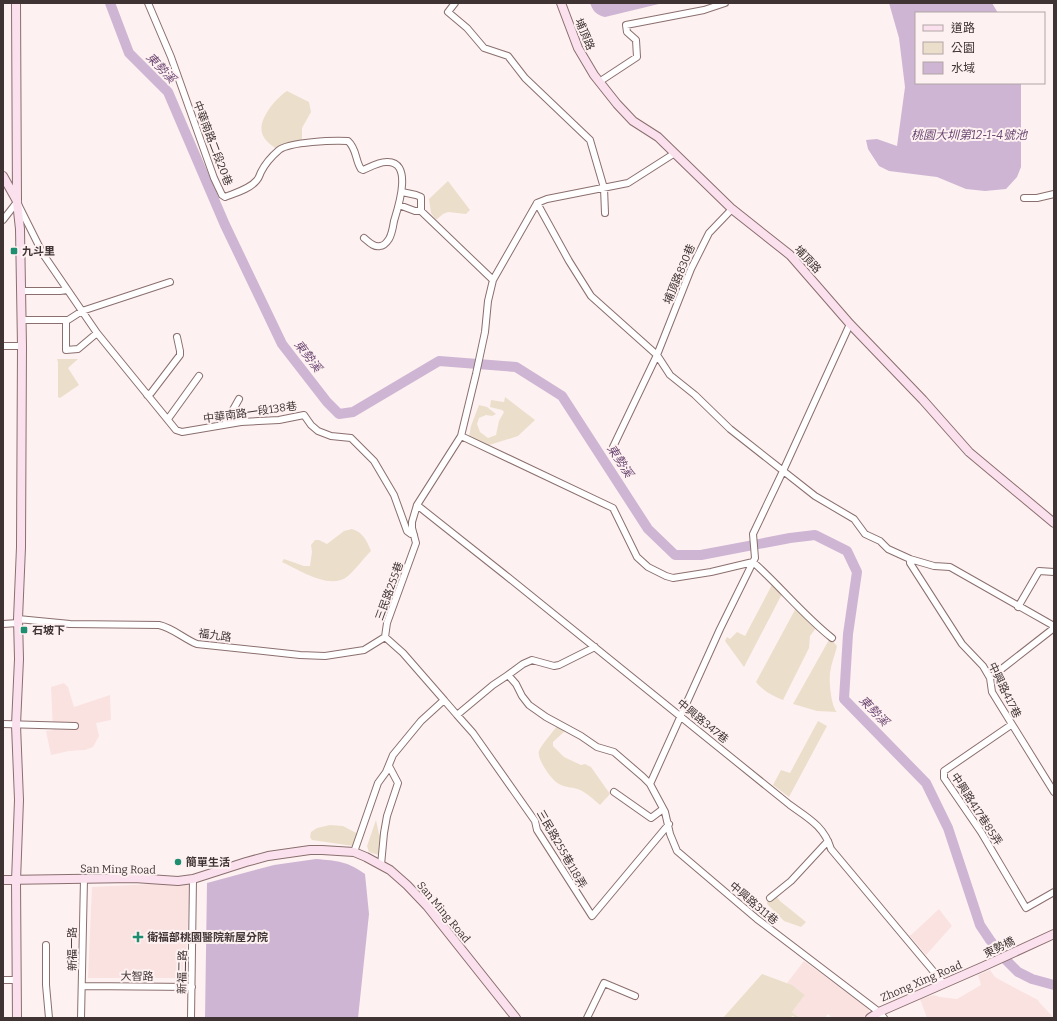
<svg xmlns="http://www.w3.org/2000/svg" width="1057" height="1021" font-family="Bitter,'Noto Sans TC',serif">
<rect width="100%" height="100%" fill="#fef1f1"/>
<path fill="#fae2e1" d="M64,683L68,687L74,707L110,695L111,720L96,723L99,736L93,747L85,750L69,751L51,755L46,731L53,730L51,687Z
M190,882L185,978H88L92,887Z
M939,909L952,926L926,955L909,935H911Z
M804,961L868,1008L870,1013L863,1018H832L828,1014L825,1018H800L792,1012L805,995L797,989L787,983Z
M990,970L995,977L1002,981L1038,1000L1039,1002L1054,1018H927L920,999L934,995L940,997L957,999L981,985L978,975Z"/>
<path fill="#ebdfcb" d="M287,91L309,102L311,112L302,128V143L279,151C273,146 264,141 262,133C258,119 276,98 287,91Z
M448,181L470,210L466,214L448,212L443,214L436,220L431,213L429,199Z
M57,359H78L68,368L79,385L60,398L58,397V362Z
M505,397L535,420L518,436L486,446L469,437L471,426L479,405L487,407L496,414L492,416L486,415L479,418L477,424L480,432L488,438L496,435L499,421L504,412L502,410L490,407L491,400L504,402Z
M352,529C363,532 367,541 371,551C363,559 356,569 348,576C331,591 299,570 282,562L284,559L304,566H310L312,552L311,545L315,540H319L327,544L344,531Z
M774,581L783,592L744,667L725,641L727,637L730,639L737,632L745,636Z
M797,606L816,628L810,636L809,648L783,700C773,696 763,691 756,682Z
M830,638L837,646C835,655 831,664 830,673C829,682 831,706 837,712L817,711L793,704Z
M818,721L827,726L789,797L773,785L781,770L790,773Z
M557,726L565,731L553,742V746L564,757L581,765L585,764L591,767L610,794L600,805C594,800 587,793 580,790C573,787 566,788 559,784C552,781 536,758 539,751C541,745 553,732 557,726Z
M376,820L379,834L385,843L381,856L369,852L367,846Z
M330,825L343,826L362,836L360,847L312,840L310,837L311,832L317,828Z
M772,891L780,901L806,922L801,927L784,921L767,904L768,894Z
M762,974L792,985L805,995L792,1012L800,1018H796L793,1016L789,1018H723Z"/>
<path fill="#ceb5d3" d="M590,3H663L605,17C596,15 593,11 590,3Z
M889,3H992L998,13H916V83H1021V167L1017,177L1006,189L985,191L966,189L937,177L889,171L879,166L868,149L866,140L877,139L897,146L905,87L899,38Z
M316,859C338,861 347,861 365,874L369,914L358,1018H205L207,883L274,865Z"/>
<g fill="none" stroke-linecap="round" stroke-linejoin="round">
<path stroke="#ceb5d3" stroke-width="10" d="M110,3L129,53L168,92L225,225L282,344L327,402L339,414L353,412L439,361L516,367L562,396L648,529L675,555H701L790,538L815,535L847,551L857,572L848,634L844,699L926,783L948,828L980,925L990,940L1004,958L1018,972L1032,979L1054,985"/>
<defs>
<path id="street" d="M148,3L171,57L214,178L222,195L225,197C235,193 250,189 257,180C259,178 260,174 261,172C265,164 272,156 279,150C289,142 334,140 348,141C357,149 355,160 361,169L363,170C370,167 379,162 386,162C414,160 398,208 394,221C393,227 392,234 389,239C387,242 383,246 380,246C374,248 368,241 364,238
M455,3L448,12L467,28L484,48L508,56L525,78L590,140L604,188L605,213
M599,82L637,57L636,40L627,32L626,25L704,10L725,3
M402,192L416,195L421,197V211
M1024,198H1037L1054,194
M537,203L569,261L591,296L657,355L670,375L695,395L730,429L815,496L854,519L865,534L880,541L888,549L910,559L934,566L950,567L1054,626
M399,205L415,211H421L493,280
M3,220L17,202L43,254L97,333L176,430L182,432L241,422L279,420L304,415L311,425L318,431L331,436L351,438L374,461L394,495L407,531L411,534L414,535
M21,291H60L67,290
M22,320H68L82,311L170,282
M66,320V350L78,349L97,333
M3,346H22
M147,395L151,393L180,355V351L177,337
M168,419L199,376
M225,424L239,399
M461,436L613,508L637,557L648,567L666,576L673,578L711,572L753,562C780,586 804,616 832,638
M613,447L657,355L691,269L709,233L732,209
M417,505L504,574L790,805C808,818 824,826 831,849L944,984
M910,559V563L962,644L983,666L990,678L992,692L1000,705L1054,792
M1018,607L1039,571L1054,572
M18,619L70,624L159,625C173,628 184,639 197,644L300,655L325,656L364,650L385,637
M3,624L18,623
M508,675L523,664L532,660L554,666L559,665L595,647
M990,678L1054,628
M444,700L457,715L493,685L508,675L516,684L522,696L529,705L546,717L581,736L597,747L614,752L643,777L650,784L665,812L670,834L677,851L757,919L879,1012L884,1018
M457,715L473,733L535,821L537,830L592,916L669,824
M3,724L75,726
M1011,725L944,771V778L981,832L1026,908L1054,892
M650,784L720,629L755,558L753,534L783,471L850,324
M614,792L651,818L663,809
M354,852L378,783L386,772L393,755L421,721L444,700L403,653L385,637L387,623L416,543L412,528V522L417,505L461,436L476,374L485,332L488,301L493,280L537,203L547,199L628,183L675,153
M381,865L384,833L387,816L398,783L389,766
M770,898L791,881L828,841
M46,945V985L49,1018
M3,980H16
M83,986L192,987
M81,1018L84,879
M191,1018L193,879
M587,1018L604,983L635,996"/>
<path id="secondary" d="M16,3L17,202L20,229L22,346L21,547L18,619L19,659L16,725L19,800L16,881L17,1018
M561,3L578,48L594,75L617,104L633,121L658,137L732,209L790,255L850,324L923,400L969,452L1054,523
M3,176L17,201
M3,880L134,878L178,881L193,879L246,862L268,856L310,850H322L354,852L366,857L390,870L407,885L427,906L516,1018
M870,1018L879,1012L982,967L1054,934"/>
</defs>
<use href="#street" stroke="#8a6f6e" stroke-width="8"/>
<use href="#secondary" stroke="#8a6f6e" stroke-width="10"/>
<use href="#street" stroke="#fff" stroke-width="6"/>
<use href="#secondary" stroke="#fbe1ee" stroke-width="8"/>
</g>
<g fill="#1d8e6f" stroke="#fef1f1" stroke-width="1.5">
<rect x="10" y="247" width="8" height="8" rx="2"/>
<rect x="20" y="626" width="8" height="8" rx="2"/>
<circle cx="178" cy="862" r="4"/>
<path d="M136 931h4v4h4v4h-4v4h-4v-4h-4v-4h4z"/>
</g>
<g text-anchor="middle" stroke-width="4" stroke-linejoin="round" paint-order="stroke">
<g font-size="11" fill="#3f3433" stroke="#fef1f1">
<text transform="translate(585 34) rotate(67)" y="4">埔頂路</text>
<text transform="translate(213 143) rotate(69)" y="4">中華南路二段20巷</text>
<text transform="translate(808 259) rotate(47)" y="4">埔頂路</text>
<text transform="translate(679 274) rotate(-67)" y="4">埔頂路830巷</text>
<text transform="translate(250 412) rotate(-8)" y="4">中華南路一段138巷</text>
<text transform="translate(389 591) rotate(-70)" y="4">三民路255巷</text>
<text transform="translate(215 635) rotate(8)" y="4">福九路</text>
<text transform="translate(1005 690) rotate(64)" y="4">中興路417巷</text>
<text transform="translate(703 721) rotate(39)" y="4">中興路347巷</text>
<text transform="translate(977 809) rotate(57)" y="4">中興路417巷85弄</text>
<text transform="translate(562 849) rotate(60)" y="4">三民路255巷118弄</text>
<text transform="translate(118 869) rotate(1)" y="4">San Ming Road</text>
<text transform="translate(754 903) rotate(40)" y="4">中興路311巷</text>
<text transform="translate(444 912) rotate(50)" y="4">San Ming Road</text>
<text transform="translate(999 947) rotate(-26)" y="4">東勢橋</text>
<text transform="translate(72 949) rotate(-90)" y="4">新福一路</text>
<text transform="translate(182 972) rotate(-89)" y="4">新福二路</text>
<text transform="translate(137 976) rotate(1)" y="4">大智路</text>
<text transform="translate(921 981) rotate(-23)" y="4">Zhong Xing Road</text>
</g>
<g font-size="11" font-weight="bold" fill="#3f3433" stroke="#fef1f1" text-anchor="start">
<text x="22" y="255">九斗里</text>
<text x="32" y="634">石坡下</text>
<text x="186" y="866">簡單生活</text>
<text x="147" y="941">衛福部桃園醫院新屋分院</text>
</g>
<g font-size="12" font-style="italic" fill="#6c4873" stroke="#fef1f1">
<text transform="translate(161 68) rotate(46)" y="4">東勢溪</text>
<text x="969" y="139">桃園大圳第12-1-4號池</text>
<text transform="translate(308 356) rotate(52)" y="4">東勢溪</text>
<text transform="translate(620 461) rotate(57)" y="4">東勢溪</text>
<text transform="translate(874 711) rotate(46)" y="4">東勢溪</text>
</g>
</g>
<rect width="1057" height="1021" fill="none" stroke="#3f3433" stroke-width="8"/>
<rect x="915" y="12" width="130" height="72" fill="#fef1f1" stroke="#b2a5a5"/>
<rect x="923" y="25" width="20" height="6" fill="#fbe1ee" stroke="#b2a5a5"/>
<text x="951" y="32" font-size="12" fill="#3f3433">道路</text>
<rect x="923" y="42" width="20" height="12" fill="#ebdfcb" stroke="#b2a5a5"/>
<text x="951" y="52" font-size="12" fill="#3f3433">公園</text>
<rect x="923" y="62" width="20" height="12" fill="#ceb5d3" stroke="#b2a5a5"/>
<text x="951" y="72" font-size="12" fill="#3f3433">水域</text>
</svg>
